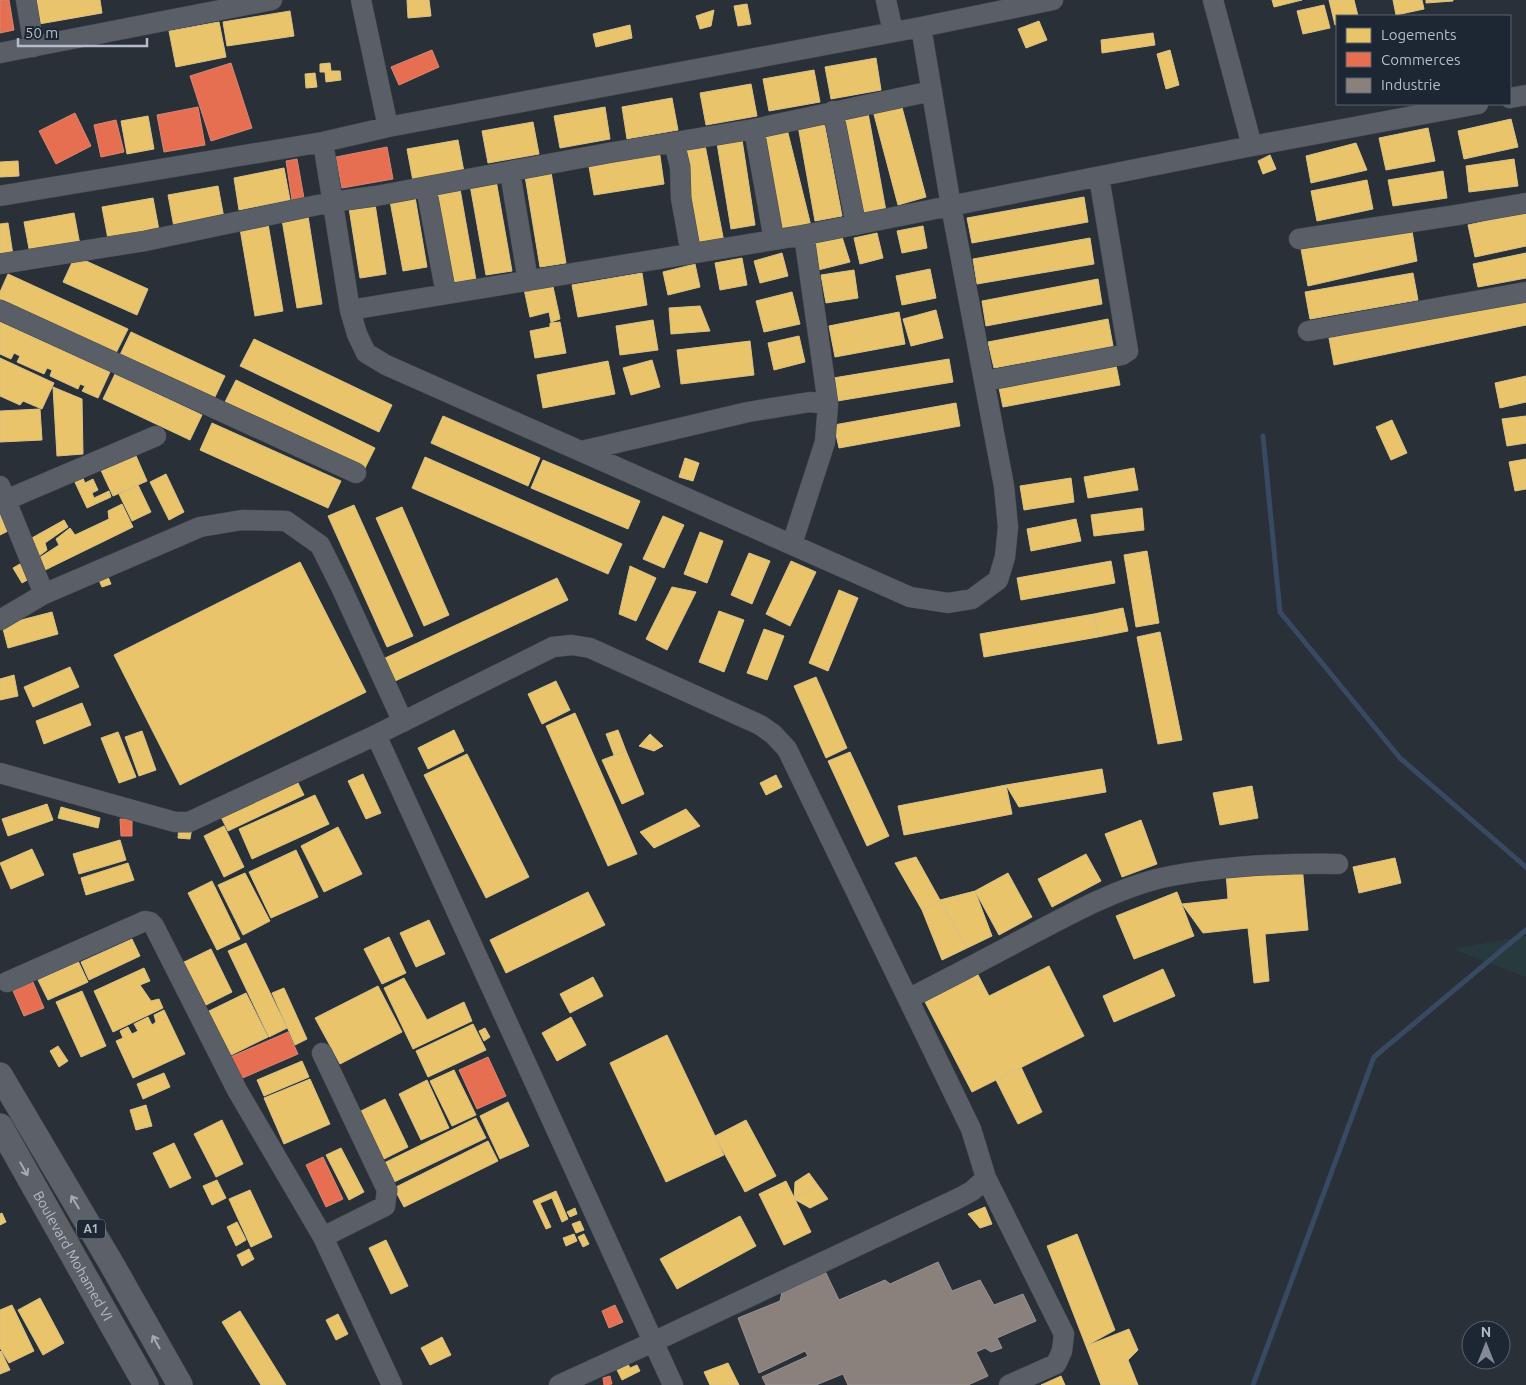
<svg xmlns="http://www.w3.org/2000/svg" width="1526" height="1385" font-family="Ubuntu,sans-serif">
<rect width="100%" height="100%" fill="#2a3038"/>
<path fill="#273a3e" d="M1526,936V977L1452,949Z"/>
<path fill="#e9c46a" stroke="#d9c286" d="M35,0H100L102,13L39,24Z
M407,0H429L431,16L408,18Z
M1272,0H1302L1274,7Z
M1329,0H1354L1358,16H1337V25H1335Z
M1393,0H1422L1424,9L1396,15Z
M1426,0H1453V1L1426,3Z
M747,4L751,24L738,26L734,6Z
M1324,5L1330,28L1303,34L1297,11Z
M714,10L711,26L700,29L696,16Z
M290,11L294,36L227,46L223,22Z
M1039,21L1047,40L1026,48L1018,29Z
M219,22L226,57L176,67L169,31Z
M630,25L632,38L596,47L593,34Z
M1153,33L1155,45L1102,53L1101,40Z
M1170,50L1179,85L1166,89L1157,54Z
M876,58L881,90L831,99L825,67Z
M330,63L331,71H340L341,80L326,82L325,72H320V64Z
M814,70L820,102L769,111L763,79Z
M315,73L317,87L306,88L305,74Z
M751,84L757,116L706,125L700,93Z
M672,98L678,130L627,139L622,107Z
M900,100L926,197L898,205L872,107Z
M605,107L610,139L560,148L554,116Z
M868,113L886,211L862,216L843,118Z
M148,116L154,149L127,154L121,121Z
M823,116L842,216L815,221L797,120Z
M1511,119L1518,147L1464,159L1458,131Z
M533,122L539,154L488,163L482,131Z
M1428,128L1435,161L1386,170L1379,138Z
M787,129L811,226L783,232L759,136Z
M741,133L755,225L731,229L716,137Z
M458,140L464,172L413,181L407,149Z
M1356,143L1367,170L1311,183L1306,156Z
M705,145L724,242L700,247L681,150Z
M659,149L664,184L594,195L588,161Z
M1270,155L1276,169L1263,174L1258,161Z
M1514,159L1518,186L1469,192L1466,166Z
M18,161L19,176L0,177V162Z
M284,168L290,200L239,210L234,178Z
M1443,171L1447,198L1393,206L1388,180Z
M551,172L566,263L540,267L525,176Z
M496,180L512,271L486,275L470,185Z
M1367,180L1373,209L1317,221L1311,191Z
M218,186L224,218L174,227L168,195Z
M460,189L476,280L452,285L435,193Z
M415,197L427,267L403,271L390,201Z
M1084,197L1088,222L972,243L967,218Z
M153,198L159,230L108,239L102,207Z
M375,204L386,274L360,278L349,208Z
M307,210L322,304L297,308L281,214Z
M1526,212V246L1475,257L1468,225Z
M74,213L80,245L30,254L24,222Z
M267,218L283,311L255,316L239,223Z
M8,223L13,255L0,257V224Z
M923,226L927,248L902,253L897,231Z
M1412,231L1417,261L1308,286L1301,249Z
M877,233L883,258L860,264L854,238Z
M842,237L850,262L818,270L811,242Z
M1090,238L1094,264L977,284L973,259Z
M782,253L788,276L760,283L754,261Z
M1526,253V278L1478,287L1473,264Z
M75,256L148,289L137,315L63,282Z
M742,258L747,285L720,290L715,263Z
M695,264L700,287L668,295L663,272Z
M930,269L936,298L902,305L896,276Z
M854,270L858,298L826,303L821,275Z
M642,273L647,305L578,317L572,285Z
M1413,273L1418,300L1310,319L1305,292Z
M8,274L128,329L114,357L0,304V292Z
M1098,279L1102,304L986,326L982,301Z
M552,282L560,319L551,322L549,312L530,317L524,289Z
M792,292L800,324L764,332L756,301Z
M1526,298V325L1334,365L1329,338Z
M700,306L710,331L671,334L669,308Z
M936,310L943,338L911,346L903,319Z
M899,312L905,344L835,357L829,326Z
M1108,319L1113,346L994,368L988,342Z
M653,320L658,350L620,355L616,326Z
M0,322L110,372L98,398L82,391L85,386L80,384L78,389L50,376L52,370L47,368L44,374L17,362L20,356L14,353L11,359L0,354Z
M560,322L566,353L535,358L530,331L550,327V323Z
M131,332L225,376L212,403L118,359Z
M799,336L805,362L774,370L768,343Z
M254,339L392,405L379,432L240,366Z
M750,341L754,375L681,384L677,350Z
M0,358L54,383L42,409L23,401L20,405L0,396Z
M949,359L953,382L831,402L827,379Z
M652,360L660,387L631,395L623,368Z
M1115,360L1120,385L1003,407L998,383Z
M608,361L615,394L543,408L537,375Z
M115,374L202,415L190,440L103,399Z
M1526,376V402L1500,408L1495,383Z
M236,380L375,448L363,472L224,404Z
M53,387L82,399L83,454L57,456Z
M956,403L960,426L839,448L834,425Z
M40,409L42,440L0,442V411Z
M443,416L540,458L528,486L431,443Z
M1526,416V443L1507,446L1502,419Z
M1392,420L1407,453L1391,460L1376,427Z
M212,423L341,481L328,508L200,450Z
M133,449L147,481L113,496L98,464Z
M425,457L622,544L608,574L412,488Z
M685,458L699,463L693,481L679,477Z
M1526,459V489L1515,491L1509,462Z
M543,460L640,501L628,529L531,488Z
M1134,468L1138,490L1088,498L1084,477Z
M166,474L184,512L169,520L150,482Z
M72,476H82L85,483L93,479L98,490L92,493L94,498L109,491L111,497L87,508Z
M1071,478L1074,502L1024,510L1020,486Z
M138,485L151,512L132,521L119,494Z
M122,504L133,527L45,570L39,558L59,545L56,539L70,528L75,535L109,519L108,511Z
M354,505L413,636L387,647L328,516Z
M402,507L449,615L424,626L376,518Z
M1142,508L1144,530L1094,536L1091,515Z
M0,514L8,531L0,535Z
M663,516L684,525L664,568L643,559Z
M1076,519L1081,541L1031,551L1027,529Z
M64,520L68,527L45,543L47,550L39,556L30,539Z
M700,532L723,541L707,583L684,574Z
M1147,551L1159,623L1136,627L1124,555Z
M749,553L770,561L752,604L731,595Z
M791,561L816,572L790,626L766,614Z
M1111,561L1115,583L1021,600L1017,578Z
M300,562L366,692L180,785L114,655Z
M20,564L29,579L22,583L13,568Z
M630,566L656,578L636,621L619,614Z
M106,572L111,584L102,587L97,576Z
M557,578L568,600L393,682L383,659Z
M672,587L696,592L667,650L646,639Z
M839,590L858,598L828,671L809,663Z
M1123,608L1128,631L1098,637L1094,614Z
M719,611L744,620L724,672L699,662Z
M52,612L58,634L8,648L2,625Z
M1094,614L1098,637L984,657L980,634Z
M764,629L784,636L767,680L747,673Z
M1160,632L1182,740L1158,744L1137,637Z
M70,667L79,687L33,707L24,687Z
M14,675L18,696L0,700V679Z
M816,677L847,748L826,758L794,686Z
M556,681L570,710L542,724L528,694Z
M82,703L91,725L44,744L36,721Z
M575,713L637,854L608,866L546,726Z
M454,730L464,751L428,769L418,748Z
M618,730L626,751L614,755L606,734Z
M142,731L156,770L139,776L125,737Z
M118,732L136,777L119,783L101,738Z
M650,734L663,746L654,751L639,746Z
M626,751L644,794L622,804L602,760Z
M850,752L889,836L867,846L828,761Z
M467,754L529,877L486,898L424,775Z
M1102,769L1106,792L1019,807L1006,785Z
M363,774L381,813L366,819L348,781Z
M776,775L782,787L766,795L760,783Z
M296,779L304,795L228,831L220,815Z
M1006,785L1012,814L904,835L898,806Z
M1252,786L1258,818L1220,825L1213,793Z
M315,795L329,824L252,859L239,829Z
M47,804L53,820L8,836L2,819Z
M61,807L100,818L98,828L58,818Z
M686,809L700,826L654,848L640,832Z
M1141,820L1157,864L1122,877L1105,834Z
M179,825L192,827L190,839L178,838Z
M224,826L244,867L224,877L204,836Z
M338,827L362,874L324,892L301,846Z
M120,840L126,860L79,874L73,854Z
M32,849L44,875L11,889L0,863Z
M296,850L318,897L271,918L249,872Z
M1086,854L1101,881L1052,907L1038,879Z
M916,857L940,900L922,910L895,863Z
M1395,858L1401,883L1359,893L1353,867Z
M128,863L134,880L86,895L81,878Z
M1302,865L1308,930L1265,934L1269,981L1254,983L1248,928L1203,933L1182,904L1228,899L1226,872Z
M245,873L270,921L243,935L218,885Z
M1008,873L1032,917L999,935L975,891Z
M212,881L240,939L217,950L188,893Z
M975,891L992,936L967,948L940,900Z
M588,892L605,925L506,973L490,940Z
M1177,892L1194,936L1134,959L1116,916Z
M940,900L967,948L942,960L922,910Z
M429,920L445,954L416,967L400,933Z
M389,937L406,973L382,984L364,949Z
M132,939L140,956L89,980L81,962Z
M246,943L287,1028L269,1037L228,951Z
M211,949L232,992L204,1006L182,963Z
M78,961L88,982L48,1000L38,980Z
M1049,966L1084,1036L972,1092L923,998L976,971L989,996Z
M144,968L150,981L140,985L151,1001L159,999L163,1008L113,1032L94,991Z
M1163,969L1175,996L1114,1022L1103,996Z
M593,977L603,996L570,1013L560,994Z
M404,978L427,1020L464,1002L472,1021L413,1049L384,988Z
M378,986L402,1032L340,1064L315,1018Z
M284,988L307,1039L295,1045L272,993Z
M82,991L106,1046L81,1057L56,1002Z
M246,993L268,1037L229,1056L207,1012Z
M164,1010L185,1054L133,1078L116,1041L123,1038L120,1031L128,1027L132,1034L138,1031L134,1024L148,1017L152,1025L156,1022L154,1015Z
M571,1017L586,1045L557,1061L542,1033Z
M473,1024L486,1050L428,1077L416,1051Z
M485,1028L490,1037L484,1041L479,1031Z
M667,1035L724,1155L666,1182L610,1063Z
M58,1046L68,1061L59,1067L50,1051Z
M302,1061L309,1077L264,1096L257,1080Z
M1021,1067L1042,1112L1018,1124L996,1080Z
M454,1070L476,1115L452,1126L430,1081Z
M164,1073L170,1087L143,1099L137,1084Z
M310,1079L330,1124L284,1144L264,1098Z
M427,1080L449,1128L421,1140L399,1094Z
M385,1099L408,1147L380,1161L357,1113Z
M508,1102L529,1146L500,1159L480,1116Z
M146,1105L152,1126L136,1130L130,1110Z
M476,1118L486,1138L392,1183L382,1164Z
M222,1120L243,1164L216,1177L194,1134Z
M746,1120L776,1176L745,1192L715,1136Z
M488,1141L498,1161L404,1207L394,1188Z
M174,1143L191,1178L170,1188L153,1153Z
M341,1148L364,1192L349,1200L326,1155Z
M809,1173L817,1184L794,1199L795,1182Z
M217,1180L226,1198L212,1205L203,1186Z
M786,1181L811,1232L784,1245L759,1194Z
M817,1184L828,1199L810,1208L794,1199Z
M250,1190L272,1237L251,1247L229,1199Z
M556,1191L568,1219L562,1222L552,1198L540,1203L551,1227L546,1229L533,1201Z
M985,1207L992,1224L980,1228L968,1214Z
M575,1208L577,1214L570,1217L567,1212Z
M2,1213L6,1222L0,1225V1214Z
M740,1216L756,1246L677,1289L660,1259Z
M580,1221L584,1230L576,1233L572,1224Z
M237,1222L246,1240L236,1246L227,1227Z
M574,1234L577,1241L566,1246L563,1238Z
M584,1234L589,1244L583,1247L578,1237Z
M1077,1234L1115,1330L1086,1346L1047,1246Z
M386,1240L408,1286L391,1294L369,1248Z
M249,1249L254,1259L242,1266L237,1255Z
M40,1298L64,1343L43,1355L18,1310Z
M12,1305L34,1351L9,1363L0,1348V1310Z
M240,1311L286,1385H261L222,1322Z
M338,1314L348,1334L336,1340L326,1320Z
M1129,1329L1138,1350L1128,1360L1138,1385H1101L1086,1346Z
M442,1337L451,1355L430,1365L421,1348Z
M1,1351L10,1370L0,1374V1352Z
M627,1362L630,1368L637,1365L640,1371L622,1380L616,1368Z
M728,1363L739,1385H710L704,1372Z
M1061,1376L1065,1385H1041Z"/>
<path fill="#e76f51" stroke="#d88675" d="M0,0H9L14,30L0,33Z
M432,50L439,67L399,85L391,67Z
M231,63L252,128L211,141L190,76Z
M198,107L205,145L164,152L157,115Z
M75,113L91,146L56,164L39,131Z
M116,120L124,152L101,157L94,125Z
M387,147L393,179L342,188L336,157Z
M297,159L304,198L292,200L286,161Z
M120,819H132V836H121Z
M33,982L44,1008L24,1016L13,991Z
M288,1032L298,1054L238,1080L228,1058Z
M488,1057L506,1096L477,1109L459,1070Z
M323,1157L343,1199L326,1207L306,1165Z
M615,1305L623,1322L609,1328L602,1311Z
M610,1376L612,1384L604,1385L603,1378Z"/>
<path fill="#8a817c" stroke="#979393" d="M938,1262L952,1291L980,1280L994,1305L1023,1294L1036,1321L997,1338L1002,1348L991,1352L985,1348L976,1352L988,1376L968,1385H848L843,1374L816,1385H766L762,1377L808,1356L805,1351L759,1373L738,1318L780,1301L782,1292L825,1271L839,1300L885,1280L890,1284Z"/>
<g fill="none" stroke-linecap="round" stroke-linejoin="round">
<path stroke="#384963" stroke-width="5" d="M1263,436L1280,612L1400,758L1526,867
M1253,1385L1374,1057L1526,930"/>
<defs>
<path id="minor" d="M26,0L34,47
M361,0L388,127
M886,0L893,32
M1213,0L1252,146
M0,53L272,0
M1510,98L1526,95
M833,111L856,225
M754,129L774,240
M323,142L350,310L357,334L366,353L386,365L910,597L948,603L972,599L998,580L1005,557L1008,527L1004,486L951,206L921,27
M674,142L680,167L681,198L691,254
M510,172L528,281
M426,187L446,294
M0,196L323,142L388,127L921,27L1053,0
M804,235L828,404
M1299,239L1457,215L1526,203
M0,264L145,241L332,202L376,196L608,153L754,129L932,91
M0,310L356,473
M350,310L804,235L1252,146L1478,104
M1308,331L1526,292
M985,381L1122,355L1128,351L1099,177
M582,451L748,412L810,402L828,404L825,442L792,544
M0,486L44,594
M6,500L156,436
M0,620L44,594L200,527L242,520L286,521L320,545L342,589L403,722
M376,735L673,1385
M0,773L175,822H189L376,735L553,647L572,645L590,648L760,725L773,734L787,749L971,1129L986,1178L972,1191L957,1199L653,1342L559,1385
M7,982L145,921L150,922L154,926L237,1090L323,1237L392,1385
M908,999C951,977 993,955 1036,932C1074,912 1115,890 1157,879C1216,866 1278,863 1338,864
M322,1053L387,1190L385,1206L323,1237
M986,1178L1064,1334L1062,1351L1056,1364L1009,1385"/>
<g id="major">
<path d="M0,1075L111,1263L180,1385"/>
<path id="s1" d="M0,1126L146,1385"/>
</g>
</defs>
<use href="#minor" stroke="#484c53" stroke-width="21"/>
<use href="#major" stroke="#484c55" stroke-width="26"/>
<use href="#minor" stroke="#5a5e66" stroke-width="20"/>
<use href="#major" stroke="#5c6168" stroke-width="25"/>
</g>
<defs><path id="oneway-shaft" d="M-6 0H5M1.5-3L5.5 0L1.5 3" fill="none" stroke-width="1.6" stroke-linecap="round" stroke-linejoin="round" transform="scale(1.25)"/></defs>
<g stroke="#a2aab6">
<use href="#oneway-shaft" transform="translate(24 1169) rotate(61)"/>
<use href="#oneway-shaft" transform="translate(75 1202) rotate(-121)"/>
<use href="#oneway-shaft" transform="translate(156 1342) rotate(-119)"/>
</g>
<g text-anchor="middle" stroke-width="5" stroke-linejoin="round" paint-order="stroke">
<rect fill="#1d2633" stroke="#878f9c" stroke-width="1" x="77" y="1219.5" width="28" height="19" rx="4"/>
<g font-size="12" font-weight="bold" fill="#b4bcc9">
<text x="91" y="1233">A1</text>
</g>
<g font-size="14" fill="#b4bcc9" stroke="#1d2633">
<text dy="5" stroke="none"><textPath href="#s1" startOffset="149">Boulevard Mohamed VI</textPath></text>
</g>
</g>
<rect x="1336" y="15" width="175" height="90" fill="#1d2633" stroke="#59626f"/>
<rect x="1346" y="28" width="25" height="15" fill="#e9c46a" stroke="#59626f"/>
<text x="1381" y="40" font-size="15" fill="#b4bcc9">Logements</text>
<rect x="1346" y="52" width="25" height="15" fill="#e76f51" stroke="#59626f"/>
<text x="1381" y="65" font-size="15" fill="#b4bcc9">Commerces</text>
<rect x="1346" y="78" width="25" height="15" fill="#8a817c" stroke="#59626f"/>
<text x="1381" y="90" font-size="15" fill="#b4bcc9">Industrie</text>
<g transform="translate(1486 1345)"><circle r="24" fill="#1d2633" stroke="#59626f"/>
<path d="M0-4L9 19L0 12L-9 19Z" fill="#848b96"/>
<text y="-8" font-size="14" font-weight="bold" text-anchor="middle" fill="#b4bcc9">N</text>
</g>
<path d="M18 38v8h129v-8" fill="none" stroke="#b4bcc9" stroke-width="2.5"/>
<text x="25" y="38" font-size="15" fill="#b4bcc9" stroke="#1d2633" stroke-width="4" paint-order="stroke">50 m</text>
</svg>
